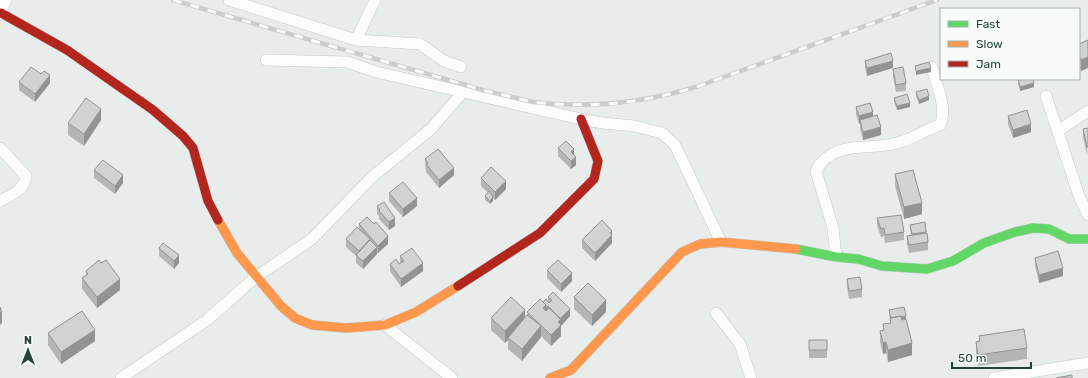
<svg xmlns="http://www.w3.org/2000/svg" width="1088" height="378" font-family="Rubik,sans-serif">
<rect width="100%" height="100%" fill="#e8edeb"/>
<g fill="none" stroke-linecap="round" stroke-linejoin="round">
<defs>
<path id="street" d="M229,0L356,40L420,44L444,61L461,67
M0,14L6,0
M356,40L375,0
M266,60L347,62L376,72L581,119L603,123L634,126L662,133L675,145L721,242
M1046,96L1079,196L1088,215
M1058,131L1088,111
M0,148L26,176C24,191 12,194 0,201
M836,257L833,228L816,171C832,139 870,151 897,143C912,139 925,130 940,125C948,109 936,84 932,67
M716,313L740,344L751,378
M385,325L452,378
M121,378L207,320L256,277L312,239L372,177L431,129L463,92
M994,378L1088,363"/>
<path id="fast" d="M796,249L836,257L858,259L882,266L927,269L953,261L984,243L1015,232L1033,228L1049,229L1069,239H1088"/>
<path id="slow" d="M218,220L237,253L281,306L295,318L312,325L346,328L385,325L416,312L458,286
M550,378L571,370L682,252L700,244L721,242L796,249"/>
<path id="jam" d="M1,13L67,50L153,110L183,136L193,148L208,201L218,220
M458,286L540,233L594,179L598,161L581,119"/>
</defs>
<use href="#street" stroke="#c5cac8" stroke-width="12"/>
<use href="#fast" stroke="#c3cbc8" stroke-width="10"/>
<use href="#slow" stroke="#c3cbc8" stroke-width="10"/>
<use href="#jam" stroke="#c3cbc8" stroke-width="10"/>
<use href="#street" stroke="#fcfcfc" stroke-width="11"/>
<use href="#fast" stroke="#63d668" stroke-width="9"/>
<use href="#slow" stroke="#ff974d" stroke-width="9"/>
<use href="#jam" stroke="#b3261e" stroke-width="9"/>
<defs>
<path id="rail" d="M173,0L486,91C501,94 518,99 533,102C591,109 644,103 699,86L937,0"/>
</defs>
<use href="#rail" stroke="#c9cdcc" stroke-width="4.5"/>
<use href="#rail" stroke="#f7fbf9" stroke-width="3" stroke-dasharray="9" stroke-linecap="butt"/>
</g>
<path fill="#b2b6b5" d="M1088,40V68L1081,71L1079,66V44Z
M891,53L867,76L865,68V61Z
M893,69L906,83V91L896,92L893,77Z
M41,74L50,83L35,102L19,90V82Z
M1018,79L1034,87L1020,91L1018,83Z
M916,92L929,100L919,104L916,96Z
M894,98L910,107L897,110L894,102Z
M856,107L873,116L881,135L863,140L860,128V123L859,124L856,115Z
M1008,116L1031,132L1013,138L1008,124Z
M101,120L84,146L68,135V123Z
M1088,128L1087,155L1083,137V129Z
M558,148L574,156L576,165L571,169L558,156Z
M425,159L454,175L439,188L426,172Z
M94,170L123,183L115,194L94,178Z
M895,174L922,214L904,219L895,186Z
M481,178L506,189L495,200L493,198V201L490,204L485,200V196L488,193L481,186Z
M389,193L417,206L403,217L389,201Z
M377,206L395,226L389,230L379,219V216L377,214Z
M877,218L904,232V240L885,243L884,236L881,237L877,226Z
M925,222L928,242V250L909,253L907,244V236H911L910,225Z
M359,224L388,244L378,253H377V254L363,269L356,263V256L346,247V239L359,229Z
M612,234V243L595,261L582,248V240Z
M159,248L179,263L174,269L159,256Z
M400,256L423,271L401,287L390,271V264H399L400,263Z
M1035,258L1063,276L1039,283L1035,266Z
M547,270L572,281L561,292L547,278Z
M86,271L120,290L97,308L82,289V278L86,275Z
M847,279L862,289V297L849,299L847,287Z
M548,297L570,316L561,326V336L551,346L541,336V337L522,361L508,349V340L505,343L491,330V318H525L527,315V312L543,302H548Z
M574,297L606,312L592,326L574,309Z
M889,310L906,319L912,355L888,362L886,353L883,354L880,342V331L883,330V324L890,323Z
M48,333L95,341L61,364L48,345Z
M979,336L1027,348V359L978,366L976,353V342L979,341Z
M809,340H827V358H809Z"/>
<path fill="#919493" d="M1088,57V68L1081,71V60Z
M893,61V68L867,76V68Z
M931,68V72L916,75V71Z
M50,75V83L35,102V94Z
M1034,83V87L1020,91V87Z
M929,96V100L919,104V100Z
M910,103V107L897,110V106Z
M101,109V120L84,146V134Z
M873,112V119L860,120V123L859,124V116Z
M1031,124V132L1013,138V130Z
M881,127V135L863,140V132Z
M574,149V156L571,152Z
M576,157V165L571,169V161Z
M454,168V175L439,188V180Z
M123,175V183L115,194V186Z
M506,181V189L495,200V192Z
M493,197V201L490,204V201Z
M417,198V206L403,217V209Z
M922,203V214L904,219V207Z
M395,218V226L389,230V222Z
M612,231V243L595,261V253Z
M388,236V244L378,253V246Z
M370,239V247L359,257V251Z
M377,247V254L363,269V261Z
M179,255V263L174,269V261Z
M423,263V271L401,287V279Z
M1063,268V276L1039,283V275Z
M572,273V281L561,292V284Z
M120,279V290L97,308V297Z
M606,300V312L592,326V315Z
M546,305V316L543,308Z
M548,306V314L546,315V308Z
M570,309V316L561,326V336L551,346V335L559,320Z
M525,310V321L508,338V340L505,343V331Z
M2,312V323L0,325V313Z
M906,316V324L891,320Z
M541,326V337L522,361V349Z
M95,330V341L61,364V352Z
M886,342V353L883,354V343Z
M912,343V355L888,362V350Z"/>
<path fill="#cfd4d2" stroke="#919493" d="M1088,40V57L1081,60L1079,55V44Z
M891,53L893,61L867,68L865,61Z
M929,62L931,68L916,71L915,66Z
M31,67L41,74L44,71L50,75L35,94L19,82Z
M903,67L906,83L896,85L893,69Z
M1018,79H1033L1034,83L1020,87Z
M927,89L929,96L919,100L916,92Z
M907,94L910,103L897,106L894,98Z
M86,98L101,109L84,134L68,123Z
M870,103L873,112L859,116L856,107Z
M1027,110L1031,124L1013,130L1008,116Z
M877,115L881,127L863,132L860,120Z
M1088,128V147H1087L1083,129Z
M566,141L574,149L571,152L576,157L571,161L558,148Z
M438,149L454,168L439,180L426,164L428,163L425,159Z
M103,160L123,175L115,186L94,170Z
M491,167L506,181L495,192L481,178Z
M913,170L922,203L904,207L895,174Z
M403,182L417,198L403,209L389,193Z
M489,191L493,197L490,201L485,196Z
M384,202L395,218L389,222L379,211L380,210L377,206Z
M901,215L904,232L885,235L884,228L881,229L877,218Z
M367,217L374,224L376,222L388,236L378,246L359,224Z
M602,220L612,231L610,233L612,235L595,253L582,240Z
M925,222L926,232L912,234L910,225Z
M357,227L370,239L359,251L346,239Z
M927,233L928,242L909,245L907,236Z
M370,240L377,247L363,261L356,255Z
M163,243L179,255L174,261L159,248Z
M412,248L423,263L401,279L390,264L396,259L399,264L404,261L400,256Z
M1058,251L1063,268L1039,275L1035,258Z
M99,260L101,263L106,260L120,279L97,297L82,278L88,274L86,271Z
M558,260L572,273L561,284L547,270Z
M860,277L862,289L849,291L847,279Z
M588,283L606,300L592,315L574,297Z
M553,292L570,309L560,319L550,308L548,306L546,308V305L543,302L546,299L549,303L552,300L548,297Z
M511,297L525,310L505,331L491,318Z
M540,299L546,305L543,308L546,311L549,308L561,319L558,322L561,325L551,335L527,312Z
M0,307L2,312L0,313Z
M904,307L906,316L901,317V316L891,318L889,310Z
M82,311L95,330L61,352L48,333Z
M527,315L541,326L522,349L508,338Z
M901,316L902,320L906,319L912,343L888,350L886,342L883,343L880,331L884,330L883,324L891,323L890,318Z
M1024,329L1027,348L978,355L976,342L980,341L979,336Z
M809,340H827V350H809Z
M1072,375V378H1056Z"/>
<rect x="940" y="8" width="140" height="72" fill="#f7fbf9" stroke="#a3b1ad"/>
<rect x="948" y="21" width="20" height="6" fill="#63d668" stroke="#a3b1ad"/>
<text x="976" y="28" font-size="12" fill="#24423a">Fast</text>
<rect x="948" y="41" width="20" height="6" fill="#ff974d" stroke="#a3b1ad"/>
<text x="976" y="48" font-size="12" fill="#24423a">Slow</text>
<rect x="948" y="61" width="20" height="6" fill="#b3261e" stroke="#a3b1ad"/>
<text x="976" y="68" font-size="12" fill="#24423a">Jam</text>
<g transform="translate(28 350)" stroke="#f7fbf9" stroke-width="3" paint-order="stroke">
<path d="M0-3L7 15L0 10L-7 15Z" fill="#24423a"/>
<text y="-6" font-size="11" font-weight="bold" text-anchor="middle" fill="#24423a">N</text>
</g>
<path d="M952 362v6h79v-6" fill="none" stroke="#24423a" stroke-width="2"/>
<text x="958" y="362" font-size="12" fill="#24423a" stroke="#f7fbf9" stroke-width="3" paint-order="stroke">50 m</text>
</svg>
